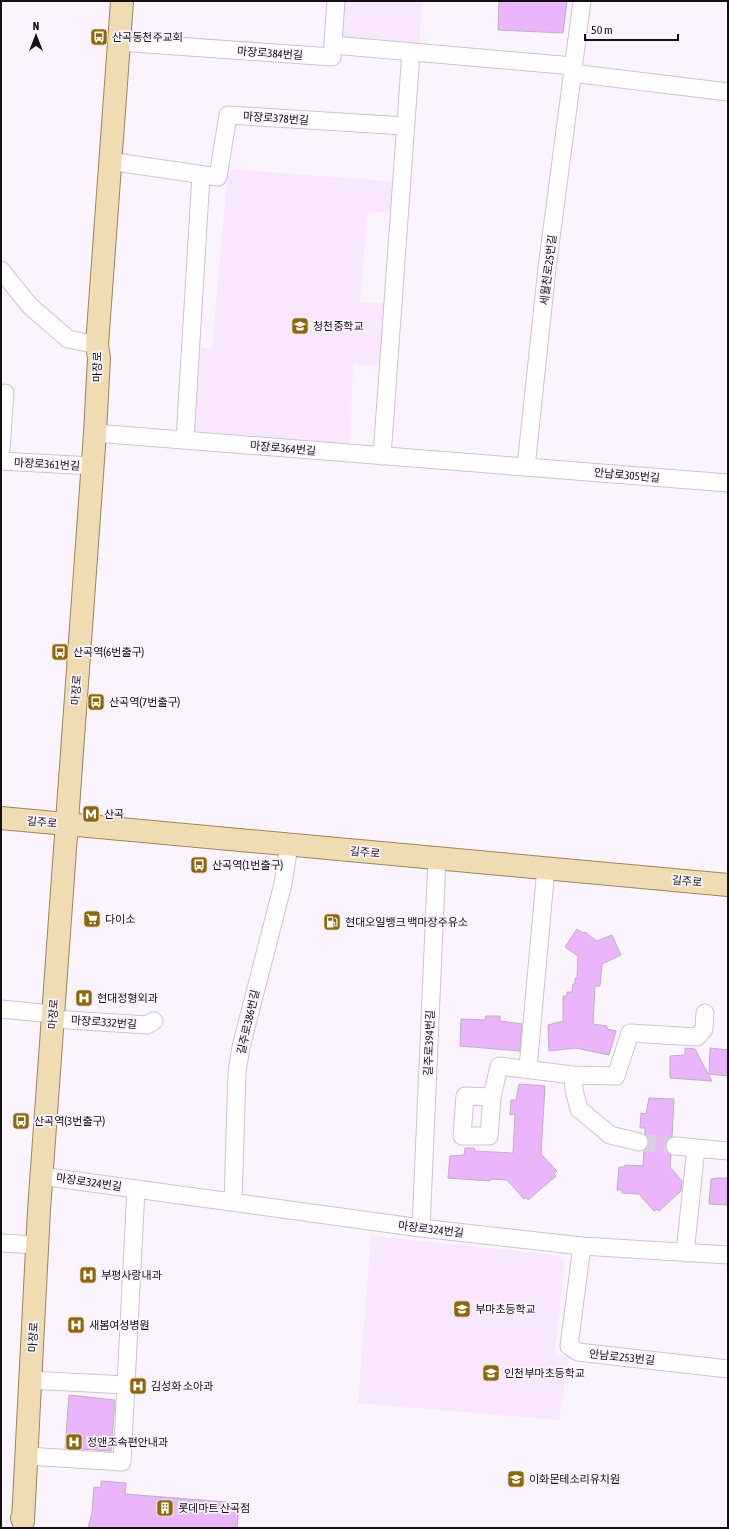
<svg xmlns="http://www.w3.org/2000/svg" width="729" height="1529" font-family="'Asap Condensed','Noto Sans KR',sans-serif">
<rect width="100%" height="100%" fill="#fbf3fe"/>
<path fill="#f9e6ff" d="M341,1H422L419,49L338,43Z
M228,169L397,182L395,213L367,212L360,302L388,304L382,366L353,364L350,446L192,433L199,348L212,349Z
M371,1236L558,1255L565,1263L554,1354L568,1358L559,1420L358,1403Z"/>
<path fill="#ebb5fb" stroke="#bdb0c1" d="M499,1H567L563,33L498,30Z
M577,929L583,933L585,932L597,941L612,935L621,955L602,964L600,986H595L593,1024L607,1026V1029L616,1031L609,1055L576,1048L549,1051L548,1025L563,1021V996H567V992H572L573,984H575V978L577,979L578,956L565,947Z
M486,1016H500V1021L522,1024L520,1051L460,1046L461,1019L485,1020Z
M685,1048L695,1049L712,1081L670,1078V1056L685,1055Z
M710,1048L728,1050V1076L709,1074Z
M519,1084L545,1086L541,1154L557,1171L554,1174L556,1176L528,1200L526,1197L524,1199L507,1180L490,1179V1181L448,1178L450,1156L464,1155L465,1148H474L475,1151L513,1153L515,1114L510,1115L511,1100H516Z
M649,1098L674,1099L672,1137L667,1140L665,1145L666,1150L671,1155L670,1167L682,1181L681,1191L659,1211L657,1209L654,1211L639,1194L622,1193V1190H617L619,1167H624L625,1165L643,1166L644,1150L649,1145V1140L645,1134V1128H640L641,1113L646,1114Z
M717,1178H728V1205L709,1204L711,1179Z
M69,1395L115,1400L111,1451L65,1448Z
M101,1481L126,1483L125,1494L239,1503L237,1528H88L92,1513L94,1487L101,1488Z"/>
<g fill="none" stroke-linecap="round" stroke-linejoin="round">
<path stroke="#d8d1db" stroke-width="17" stroke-dasharray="17 8" stroke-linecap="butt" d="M639,1142L675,1146"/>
<defs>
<path id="minor" d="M119,42L332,57L336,1
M333,45L573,66
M572,73L728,92
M109,161L218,177L228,115L405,126
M1,270L30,306L68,339L97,345
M95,433L728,483
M185,440L201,175
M1,449L5,393
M382,456L411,52
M1,461L92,466
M526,467L547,268L582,1
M1,1009L53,1014
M53,1019L147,1025L154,1021
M528,1068L546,868
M573,1075L574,1090L579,1109L610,1135L639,1142
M492,1097L465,1096L462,1136H489L492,1097L499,1066L573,1075L616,1076L630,1033L697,1037L704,1029L705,1013
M675,1146L728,1151
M41,1176L421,1228L582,1246L728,1255
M233,1202L237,1072L241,1047L283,884L289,845
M421,1228L437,858
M1,1243L37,1245
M582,1246L569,1346L578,1352L728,1369
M685,1253L696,1148
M30,1380L126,1385
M27,1456L122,1462L136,1189"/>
<path id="major" d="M1,818L728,885
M22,1518L23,1521L39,1210L95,433L99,358L97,345L122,1"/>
</defs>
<use href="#minor" stroke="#cfc2d3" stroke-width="19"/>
<use href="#major" stroke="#9b855b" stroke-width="24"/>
<use href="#minor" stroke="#fff" stroke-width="17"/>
<use href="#major" stroke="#efdcb3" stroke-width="22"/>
</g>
<defs>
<symbol id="bus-square" viewBox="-11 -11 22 22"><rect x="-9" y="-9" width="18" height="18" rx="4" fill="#8b690a" stroke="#fbf3fe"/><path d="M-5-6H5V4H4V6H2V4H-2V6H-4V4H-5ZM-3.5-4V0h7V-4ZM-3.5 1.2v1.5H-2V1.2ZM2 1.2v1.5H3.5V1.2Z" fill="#fff"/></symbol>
<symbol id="school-square" viewBox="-11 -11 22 22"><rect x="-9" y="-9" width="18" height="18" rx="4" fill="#8b690a" stroke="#fbf3fe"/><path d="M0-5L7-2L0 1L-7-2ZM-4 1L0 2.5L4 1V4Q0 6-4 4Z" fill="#fff"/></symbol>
<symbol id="metro-square" viewBox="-11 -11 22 22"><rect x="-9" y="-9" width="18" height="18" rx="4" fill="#8b690a" stroke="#fbf3fe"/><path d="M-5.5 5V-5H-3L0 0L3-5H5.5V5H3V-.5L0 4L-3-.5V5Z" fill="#fff"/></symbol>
<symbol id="supermarket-square" viewBox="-11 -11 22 22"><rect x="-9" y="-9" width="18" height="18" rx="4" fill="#8b690a" stroke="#fbf3fe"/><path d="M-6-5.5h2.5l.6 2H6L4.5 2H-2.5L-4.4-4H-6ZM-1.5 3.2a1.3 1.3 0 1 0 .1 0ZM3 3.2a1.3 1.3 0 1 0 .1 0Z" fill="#fff"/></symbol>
<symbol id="fuel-square" viewBox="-11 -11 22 22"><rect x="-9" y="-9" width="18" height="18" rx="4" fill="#8b690a" stroke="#fbf3fe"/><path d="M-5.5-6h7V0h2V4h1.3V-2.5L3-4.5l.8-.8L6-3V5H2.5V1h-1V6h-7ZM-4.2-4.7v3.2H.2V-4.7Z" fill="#fff"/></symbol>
<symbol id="hospital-square" viewBox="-11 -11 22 22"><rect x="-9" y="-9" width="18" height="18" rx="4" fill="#8b690a" stroke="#fbf3fe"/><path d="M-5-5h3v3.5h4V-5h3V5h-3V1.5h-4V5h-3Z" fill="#fff"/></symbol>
<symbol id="building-square" viewBox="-11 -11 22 22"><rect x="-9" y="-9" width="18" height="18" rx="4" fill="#8b690a" stroke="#fbf3fe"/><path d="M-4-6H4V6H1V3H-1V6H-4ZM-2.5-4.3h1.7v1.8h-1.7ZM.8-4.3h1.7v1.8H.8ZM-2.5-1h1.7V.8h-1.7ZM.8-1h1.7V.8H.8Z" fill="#fff"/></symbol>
</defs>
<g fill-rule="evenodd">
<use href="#bus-square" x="89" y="27" width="20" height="20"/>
<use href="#school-square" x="290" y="316" width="20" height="20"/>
<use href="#bus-square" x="50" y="642" width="20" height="20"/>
<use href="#bus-square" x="86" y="692" width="20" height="20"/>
<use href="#metro-square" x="81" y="804" width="20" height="20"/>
<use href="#bus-square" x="189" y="855" width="20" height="20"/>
<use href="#supermarket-square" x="82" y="909" width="20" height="20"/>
<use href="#fuel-square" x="322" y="912" width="20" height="20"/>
<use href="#hospital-square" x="74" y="988" width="20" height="20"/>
<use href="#bus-square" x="11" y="1111" width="20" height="20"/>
<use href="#hospital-square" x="78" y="1265" width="20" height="20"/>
<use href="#school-square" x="452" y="1299" width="20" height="20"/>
<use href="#hospital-square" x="66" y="1315" width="20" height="20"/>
<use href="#school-square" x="481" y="1363" width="20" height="20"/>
<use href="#hospital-square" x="128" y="1376" width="20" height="20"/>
<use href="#hospital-square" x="64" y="1432" width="20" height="20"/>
<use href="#school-square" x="506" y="1469" width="20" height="20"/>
<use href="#building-square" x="155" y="1498" width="20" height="20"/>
</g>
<g text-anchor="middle" stroke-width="3.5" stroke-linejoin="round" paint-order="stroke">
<g font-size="11" fill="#140f15" stroke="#fbf3fe" text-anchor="start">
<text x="112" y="41">산곡동천주교회</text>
<text x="313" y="330">청천중학교</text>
<text x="73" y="656">산곡역(6번출구)</text>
<text x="109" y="706">산곡역(7번출구)</text>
<text x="104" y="818">산곡</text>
<text x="212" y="869">산곡역(1번출구)</text>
<text x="105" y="923">다이소</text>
<text x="345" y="926">현대오일뱅크 백마장주유소</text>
<text x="97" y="1002">현대정형외과</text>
<text x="34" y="1125">산곡역(3번출구)</text>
<text x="101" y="1279">부평사랑내과</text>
<text x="475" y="1313">부마초등학교</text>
<text x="89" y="1329">새봄여성병원</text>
<text x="504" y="1377">인천부마초등학교</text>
<text x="151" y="1390">김성화 소아과</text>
<text x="87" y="1446">정앤조속편안내과</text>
<text x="529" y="1483">이화몬테소리유치원</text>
<text x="178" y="1512">롯데마트 산곡점</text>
</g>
<g font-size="11" fill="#140f15" stroke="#fbf3fe">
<text transform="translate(270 53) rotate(4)" y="4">마장로384번길</text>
<text transform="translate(276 118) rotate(4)" y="4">마장로378번길</text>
<text transform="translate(548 270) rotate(-83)" y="4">세월천로25번길</text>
<text transform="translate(97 367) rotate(-90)" y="4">마장로</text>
<text transform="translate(283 448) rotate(5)" y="4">마장로364번길</text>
<text transform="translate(47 464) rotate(3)" y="4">마장로361번길</text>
<text transform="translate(627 475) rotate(5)" y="4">안남로305번길</text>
<text transform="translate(76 690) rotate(-86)" y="4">마장로</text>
<text transform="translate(42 822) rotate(5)" y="4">길주로</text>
<text transform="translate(365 852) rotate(5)" y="4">길주로</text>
<text transform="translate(687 881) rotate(5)" y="4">길주로</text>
<text transform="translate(53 1014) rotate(-86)" y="4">마장로</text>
<text transform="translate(104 1022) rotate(4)" y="4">마장로332번길</text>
<text transform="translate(248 1022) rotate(-77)" y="4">길주로386번길</text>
<text transform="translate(429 1043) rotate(-88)" y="4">길주로394번길</text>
<text transform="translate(89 1182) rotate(8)" y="4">마장로324번길</text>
<text transform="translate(431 1229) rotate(7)" y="4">마장로324번길</text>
<text transform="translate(33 1337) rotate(-87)" y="4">마장로</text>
<text transform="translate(622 1357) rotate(6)" y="4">안남로253번길</text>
</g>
</g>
<rect width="729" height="1529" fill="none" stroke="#140f15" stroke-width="4"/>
<g transform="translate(36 36)" stroke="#fbf3fe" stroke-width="3" paint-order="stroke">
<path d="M0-3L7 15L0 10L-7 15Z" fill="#140f15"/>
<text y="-6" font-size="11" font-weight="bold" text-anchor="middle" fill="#140f15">N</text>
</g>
<path d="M585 34v6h93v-6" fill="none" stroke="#140f15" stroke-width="2"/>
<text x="591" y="34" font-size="12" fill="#140f15" stroke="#fbf3fe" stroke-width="3" paint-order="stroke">50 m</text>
</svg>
